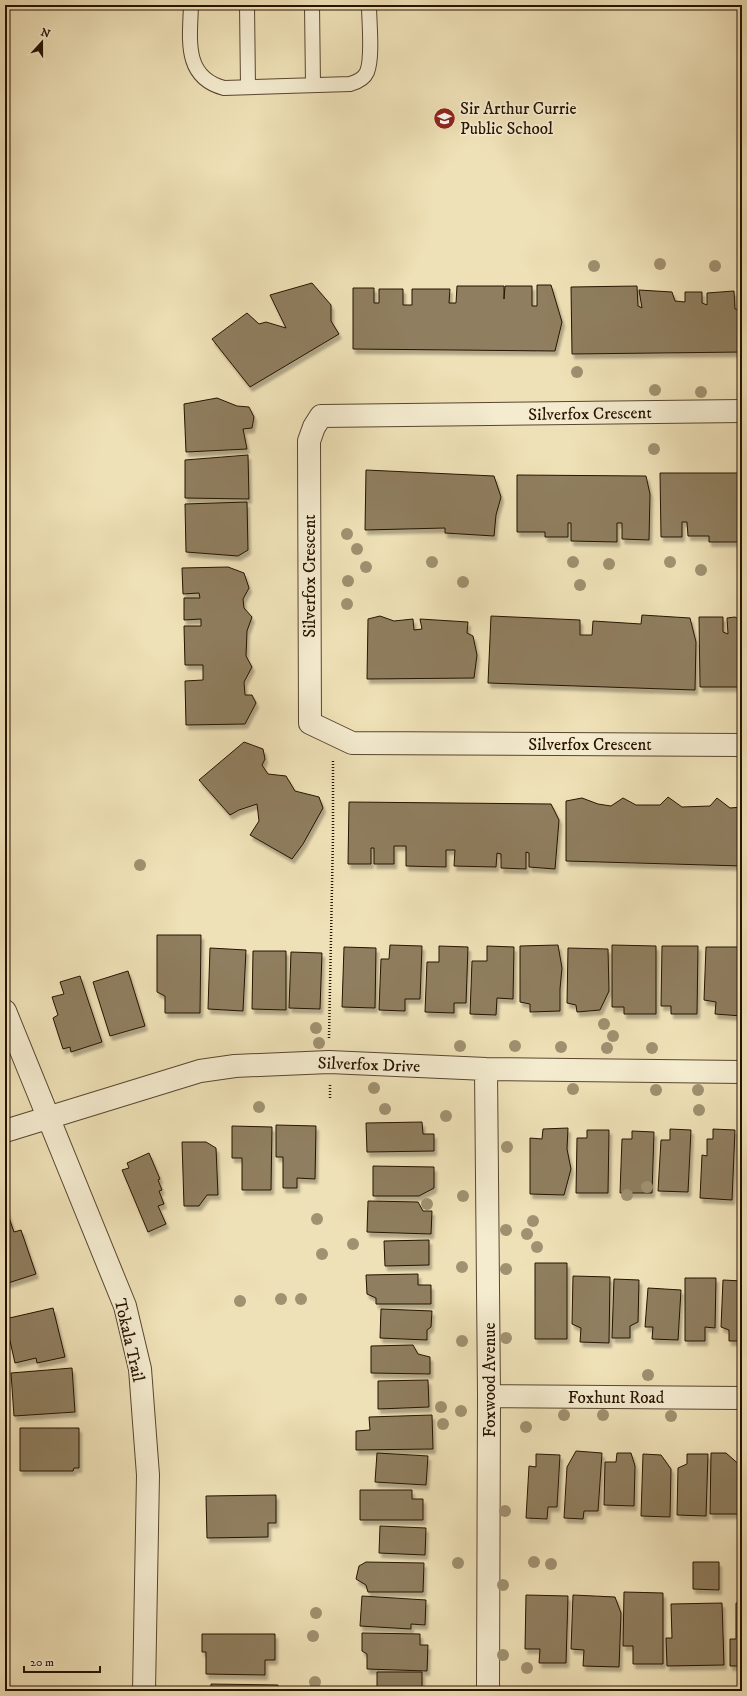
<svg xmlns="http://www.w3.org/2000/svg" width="747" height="1696" font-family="'IM FELL DW Pica',serif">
<defs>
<filter id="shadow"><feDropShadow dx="2.5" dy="4.5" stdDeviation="1" flood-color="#0004"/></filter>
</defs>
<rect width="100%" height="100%" fill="#efe1b7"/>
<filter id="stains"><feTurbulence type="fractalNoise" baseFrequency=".005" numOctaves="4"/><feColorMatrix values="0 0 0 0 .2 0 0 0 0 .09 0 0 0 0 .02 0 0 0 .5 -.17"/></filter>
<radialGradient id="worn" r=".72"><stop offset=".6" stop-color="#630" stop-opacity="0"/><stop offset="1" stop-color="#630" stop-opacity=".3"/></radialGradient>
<path fill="#8f7e5f" stroke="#261300" filter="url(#shadow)" d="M312,283L331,305V321L339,334L250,387L212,339L247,313L259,324L266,322L286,328L270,295Z
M537,285H551L562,322L555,351L353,349V288H374V303H379V289H403V305H412V289H450L449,303H456L457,286H504V299L505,286H532V306H537Z
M637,286L638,306L642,308L639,290L672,292L675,301L685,302V292H702V303L707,305V293L734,291L735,309L741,310L740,293H742V352L572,354L571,287Z
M217,398L237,406L249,407L254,417L252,428L243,429L247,449L186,452L184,404Z
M248,455L249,499L185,498V460Z
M366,470L494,476L501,497L496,515L494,536L445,533V528L365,530Z
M660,473H742V542H709V536H688L687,522H682V537H661Z
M517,475L646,476L650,494L649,540L622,539V523H617V542L571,541V523H568V537H545V532H517Z
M247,502L248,550L238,556L186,552L185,504Z
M228,567L244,573L249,588L243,599L244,608L252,617L247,631L246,656L252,667L244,682L245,695H252L256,703L245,724L186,725L185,681L203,680V665H185L184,626H201V619L184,620V598H200L199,593L183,594L182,568Z
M642,615L690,618L696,642L695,690L488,683L491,616L580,620V635H592L593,621L641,624Z
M380,616L394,621L413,619L414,630L422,629L420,619L468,622L467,633L473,636L477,655L474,678L367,679L368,619Z
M699,617H723V632L728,634L727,618L735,617L742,621V687H700Z
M244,742L263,749L265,759L262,765L268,774L286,776L295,791L319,797L323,808L303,844L292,859L250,835L259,821L257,804L239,810L230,815L199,780Z
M668,797L682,807L710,806L717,798L730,808L742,807V866L566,861V801L582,798L598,804L611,806L623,798L636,805H660Z
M349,802L551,804L559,820L555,869L529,867V853L526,852V869L501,868V854L497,853L496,867L454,866L455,850H446V867L406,866V846H394V864H374V848H371V864H348Z
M157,935H201L200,1013H165V996L157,992Z
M390,945L422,946L420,999H405V1011L379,1010L381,959H389Z
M558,945L562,968L560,989V1011L530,1012V1004L520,1002V946Z
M612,945L656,946V1014H624V1007H612Z
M439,946L468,947L466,1003H454V1013L425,1012L427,962H439Z
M487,946L514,947L513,999L497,998L496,1015L470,1014L472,961H487Z
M662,946H698L697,1014H671V1006H661Z
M344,947L376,948L375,1008L342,1007Z
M706,947H742V1016L715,1014L716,1002L704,1000Z
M210,948L246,950L243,1011L208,1009Z
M568,948L608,949L609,991L600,1010L577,1012L576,1005L567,1003Z
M253,951H286V1010L252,1009Z
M291,952L322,953L320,1009L289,1008Z
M128,971L145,1026L110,1036L93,982Z
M80,976L102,1042L71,1052L70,1047L63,1049L53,1018L58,1015L52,997L64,994L60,982Z
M422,1122L423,1134H434V1151L367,1152L366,1123Z
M276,1125L316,1126L315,1179L297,1178V1188H283V1157H276Z
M232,1126L272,1127L271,1190H242V1158H232Z
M568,1128L567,1149L571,1169L564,1195L530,1194V1138L542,1139L543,1129Z
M670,1129L691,1130L688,1192L658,1191L661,1140H670Z
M713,1129L735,1130L732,1200L700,1198L702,1155L707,1156V1139H713Z
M587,1130H609L608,1193H576L577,1138H587Z
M632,1131L654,1132L652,1193H620L622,1139H632Z
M182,1142H206L216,1148L218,1195H207L199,1206H184Z
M149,1153L160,1179L158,1180L162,1190L159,1191L164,1204L158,1206L166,1224L148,1232L122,1170L129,1168L127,1163Z
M373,1166L434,1167V1188L419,1196H373Z
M368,1201L418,1202L423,1211H432L431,1234L367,1232Z
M5,1206L14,1232L21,1230L36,1274L5,1284Z
M429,1240V1265L385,1266L384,1241Z
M535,1263H567V1339H535Z
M418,1274V1285H431V1304H376V1298L367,1294L366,1275Z
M573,1276L610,1277L609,1343L580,1342L581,1328L572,1324Z
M685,1278H716L715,1328L705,1327V1341H685Z
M614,1279L639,1280L638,1322L630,1326V1338H612Z
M723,1280L742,1281V1341H729V1330L721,1327Z
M648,1288L681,1290L678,1340L652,1339L653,1327H645Z
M53,1308L65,1357L37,1363L36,1358L15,1363L5,1319Z
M381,1309L432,1311L431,1327L427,1330V1340L380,1338Z
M413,1345L418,1354L430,1357V1374L371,1373V1346Z
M72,1368L75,1412L14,1416L11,1373Z
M428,1380L429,1407L378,1409V1381Z
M432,1415L433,1449L356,1450V1431L370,1430L369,1417Z
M20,1428H79V1468H74L73,1471H20Z
M576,1451L602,1453L598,1511H584L583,1519L564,1518L567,1467Z
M377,1453L428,1456L426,1485L375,1482Z
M617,1453H631L635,1466L634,1506L604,1505L605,1462H616Z
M711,1453H726L742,1467V1514H710Z
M536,1454L560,1455L557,1507H548L547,1519L526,1518L529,1466L536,1467Z
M643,1454L661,1455L671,1469L670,1517L641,1516Z
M687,1454H708L706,1516L677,1515L678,1468L687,1464Z
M360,1490H412V1499H423V1520H360Z
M276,1495V1523H268V1537L207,1538L206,1496Z
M380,1526L426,1528L425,1555L379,1553Z
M366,1562L424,1563L423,1592H368L366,1585L356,1579L359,1566Z
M693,1562H719V1590L693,1589Z
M624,1592L663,1593V1664H633V1646H623Z
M526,1595L568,1596L566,1663H539L540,1649H525Z
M573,1595L615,1597L621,1613L619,1667L583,1666L584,1650L571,1649Z
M362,1596L426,1600L425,1625L411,1624V1629L360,1626Z
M722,1603L724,1665L667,1666L666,1638H672L671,1604Z
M736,1603H742V1666H730V1639H736Z
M362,1633L420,1634V1645H428L427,1671L367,1669V1654L362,1651Z
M202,1634H275V1660H265V1675L206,1674V1652H202Z
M377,1672H422V1691H377Z
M211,1684L278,1685V1691H211Z"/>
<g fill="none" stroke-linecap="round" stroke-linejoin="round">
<defs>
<path id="service" d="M191,5C190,39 183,77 224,88L350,84C357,82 364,79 367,72C373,58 369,21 369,5
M247,5L248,87
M312,5L313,85"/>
<path id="minor" d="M742,411L321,416L314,427L309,441L310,723L352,743L742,745
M486,1069L489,1396L488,1691
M5,1131L200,1071L235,1066L329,1062L486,1069L742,1072
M489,1396L742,1398"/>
<path id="tertiary" d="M5,1011L125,1306L140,1369L148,1475L144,1691"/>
</defs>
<use href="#service" stroke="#58462e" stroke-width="16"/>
<use href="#minor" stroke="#58462e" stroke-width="24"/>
<use href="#tertiary" stroke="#58462e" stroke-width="24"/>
<path stroke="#261300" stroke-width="2.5" stroke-dasharray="1 2" stroke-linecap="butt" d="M329,1038L333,837V761
M330,1085V1100"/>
<use href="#service" stroke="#f5ecd0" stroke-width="14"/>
<use href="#minor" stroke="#f5ecd0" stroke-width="22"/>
<use href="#tertiary" stroke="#f5ecd0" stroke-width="22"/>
</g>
<g fill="#a09170">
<circle cx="660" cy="264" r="6"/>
<circle cx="594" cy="266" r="6"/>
<circle cx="715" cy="266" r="6"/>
<circle cx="577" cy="372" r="6"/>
<circle cx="655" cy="390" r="6"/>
<circle cx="701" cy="392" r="6"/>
<circle cx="654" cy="449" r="6"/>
<circle cx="347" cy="534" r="6"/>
<circle cx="357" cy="549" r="6"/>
<circle cx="432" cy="562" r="6"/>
<circle cx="573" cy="562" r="6"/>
<circle cx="670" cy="562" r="6"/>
<circle cx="609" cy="564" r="6"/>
<circle cx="366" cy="567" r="6"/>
<circle cx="701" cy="570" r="6"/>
<circle cx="348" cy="581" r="6"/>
<circle cx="463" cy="582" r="6"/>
<circle cx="580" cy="585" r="6"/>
<circle cx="347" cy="604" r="6"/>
<circle cx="140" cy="865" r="6"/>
<circle cx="604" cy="1024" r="6"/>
<circle cx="316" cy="1028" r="6"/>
<circle cx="613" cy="1036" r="6"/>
<circle cx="319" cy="1043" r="6"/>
<circle cx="460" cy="1046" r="6"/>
<circle cx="515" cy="1046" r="6"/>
<circle cx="561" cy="1047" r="6"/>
<circle cx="607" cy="1048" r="6"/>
<circle cx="652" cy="1048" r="6"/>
<circle cx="374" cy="1088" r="6"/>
<circle cx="573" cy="1089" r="6"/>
<circle cx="656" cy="1090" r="6"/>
<circle cx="698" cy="1090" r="6"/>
<circle cx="259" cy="1107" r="6"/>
<circle cx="385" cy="1109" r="6"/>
<circle cx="699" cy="1110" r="6"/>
<circle cx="446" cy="1116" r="6"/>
<circle cx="507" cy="1147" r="6"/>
<circle cx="647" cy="1187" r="6"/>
<circle cx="627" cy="1195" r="6"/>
<circle cx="463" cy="1196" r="6"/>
<circle cx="427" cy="1204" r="6"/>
<circle cx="317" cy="1219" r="6"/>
<circle cx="533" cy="1221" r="6"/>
<circle cx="506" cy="1230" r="6"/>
<circle cx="527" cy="1234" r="6"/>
<circle cx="353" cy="1244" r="6"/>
<circle cx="537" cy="1247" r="6"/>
<circle cx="322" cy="1254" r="6"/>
<circle cx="462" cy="1267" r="6"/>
<circle cx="506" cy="1269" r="6"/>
<circle cx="281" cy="1299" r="6"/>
<circle cx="301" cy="1299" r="6"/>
<circle cx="240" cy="1301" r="6"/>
<circle cx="506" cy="1338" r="6"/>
<circle cx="462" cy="1341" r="6"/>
<circle cx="648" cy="1375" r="6"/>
<circle cx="441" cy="1407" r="6"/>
<circle cx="461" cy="1411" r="6"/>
<circle cx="564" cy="1415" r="6"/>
<circle cx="603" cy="1415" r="6"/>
<circle cx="671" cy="1416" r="6"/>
<circle cx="443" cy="1424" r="6"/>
<circle cx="526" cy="1427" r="6"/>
<circle cx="505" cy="1511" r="6"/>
<circle cx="534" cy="1562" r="6"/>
<circle cx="458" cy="1563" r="6"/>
<circle cx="551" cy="1564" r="6"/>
<circle cx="503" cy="1585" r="6"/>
<circle cx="316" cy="1613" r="6"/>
<circle cx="313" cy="1636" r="6"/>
<circle cx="503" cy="1655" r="6"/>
<circle cx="527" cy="1668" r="6"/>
<circle cx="315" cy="1682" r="6"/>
</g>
<defs>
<symbol id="school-disc" viewBox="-11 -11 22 22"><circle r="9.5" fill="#8f2418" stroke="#f5ecd0"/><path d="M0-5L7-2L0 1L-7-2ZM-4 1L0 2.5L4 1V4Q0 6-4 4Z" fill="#fff"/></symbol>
</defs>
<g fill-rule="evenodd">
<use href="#school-disc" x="432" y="106" width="25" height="25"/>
</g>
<g text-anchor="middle" stroke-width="3.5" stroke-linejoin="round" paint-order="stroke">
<g font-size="17" fill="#261300" stroke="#f5ecd0" text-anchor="start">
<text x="460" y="114">Sir Arthur Currie<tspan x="460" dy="20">Public School</tspan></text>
</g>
<g font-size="17" fill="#261300" stroke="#f5ecd0">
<text transform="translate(590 413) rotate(-1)" y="6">Silverfox Crescent</text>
<text transform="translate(309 576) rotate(-90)" y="6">Silverfox Crescent</text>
<text x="590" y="750">Silverfox Crescent</text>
<text transform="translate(369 1064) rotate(2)" y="6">Silverfox Drive</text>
<text transform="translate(130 1340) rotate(77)" y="6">Tokala Trail</text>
<text transform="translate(489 1380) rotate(-90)" y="6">Foxwood Avenue</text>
<text x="616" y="1403">Foxhunt Road</text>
</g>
</g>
<rect width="747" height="1696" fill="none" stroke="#efe1b7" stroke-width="20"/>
<rect x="6" y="6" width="735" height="1684" fill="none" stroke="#261300" stroke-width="2"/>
<rect x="10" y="10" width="727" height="1676" fill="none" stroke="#261300"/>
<g transform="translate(42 42) rotate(21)" stroke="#f5ecd0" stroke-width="3" paint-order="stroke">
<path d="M0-3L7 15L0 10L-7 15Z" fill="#261300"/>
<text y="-6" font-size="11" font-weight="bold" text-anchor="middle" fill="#261300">N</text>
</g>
<path d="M24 1666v6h76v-6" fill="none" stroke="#261300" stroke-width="2"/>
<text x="30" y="1666" font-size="12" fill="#261300" stroke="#f5ecd0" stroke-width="3" paint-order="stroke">20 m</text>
<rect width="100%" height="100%" filter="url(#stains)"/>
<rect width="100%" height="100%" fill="url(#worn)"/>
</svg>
